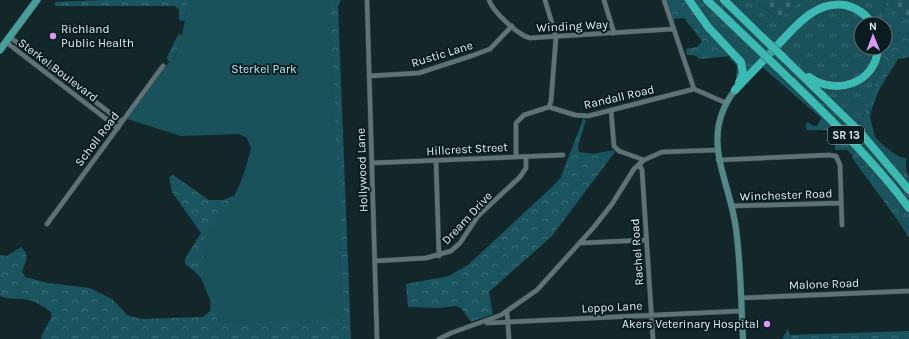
<svg xmlns="http://www.w3.org/2000/svg" width="909" height="339" font-family="Karla,sans-serif">
<defs>
<pattern id="grass-tufts" width="24" height="20" patternUnits="userSpaceOnUse"><rect width="24" height="20" fill="#19525b"/><path d="M3 7l-1-3M5 7V3M7 7l1-3M15 17l-1-3M17 17v-4M19 17l1-3" fill="none" stroke="#3a6b73"/></pattern>
<pattern id="forest-crowns" width="20" height="18" patternUnits="userSpaceOnUse"><rect width="20" height="18" fill="#1a545e"/><path d="M2 6a3 3 0 1 1 6 0M12 15a3 3 0 1 1 6 0" fill="none" stroke="#3b6d75"/></pattern>
<pattern id="cemetery-stones" width="16" height="16" patternUnits="userSpaceOnUse"><rect width="16" height="16" fill="#19525b"/><path d="M2 7V4a2 2 0 0 1 4 0v3zM10 15v-3a2 2 0 0 1 4 0v3z" fill="#3a6b73"/></pattern>
</defs>
<rect width="100%" height="100%" fill="#13262a"/>
<path fill="url(#grass-tufts)" d="M685,0H752L779,18L802,0H885L883,16L898,32L900,39C892,40 886,32 885,24H861V48H885V55L863,117H858L843,101C855,115 889,158 906,158V170L909,178V238L899,222L901,214L877,178L861,164L858,166L851,156L854,157L844,147L846,150H835L834,130H829L830,124L765,64L738,79L736,77L737,66L729,58L731,56Z"/>
<path fill="url(#forest-crowns)" d="M103,0H341L338,6L351,339H42L41,337L52,316L51,312C44,307 37,302 28,300C19,298 9,300 0,296V255L7,256L21,247C30,255 26,261 22,272L25,277L48,283L90,288L112,299L127,315L141,319L203,317L210,311C213,289 202,276 185,264V259L201,233L172,192L169,177L173,175L209,200H223L234,196C245,178 247,157 256,138L186,10L185,20L181,21L179,20V10L175,6H56L54,4L56,2Z
M666,0H685L731,56L700,59L694,55H687L686,49L697,47L702,41L684,18L672,19Z
M885,0L899,15L909,18V57L898,59L880,88L872,108L870,117L875,138L842,101L843,100L858,117H863L885,55V27L892,38L900,39L898,32L883,16Z
M181,34L182,36L174,59L169,62L167,57L178,35Z
M765,64L830,124L829,130H807L805,125L808,122L813,126H817L821,118L761,66Z
M583,119L586,120L578,146L579,152L593,154L614,150L615,152L552,236L489,292L493,314L471,322L461,308L455,306L440,308L408,307L406,284L449,276L469,264L553,186L561,177Z
M859,164C869,167 898,200 901,210C902,214 901,219 899,222L858,166Z
M788,329L790,335L909,331V339H782Z"/>
<path fill="url(#cemetery-stones)" d="M752,0H802L779,18Z
M885,0H909V18L899,15Z"/>
<path fill="#19525b" d="M188,0H330L344,319L219,323L200,275L206,235L234,197L242,184L251,149L247,138L239,134L181,136L127,119L169,62L174,59L182,36Z"/>
<g fill="none" stroke-linecap="round" stroke-linejoin="round">
<defs>
<path id="street" d="M367,0L377,339
M489,0C493,12 518,35 530,38L673,29
M604,0L614,33
M664,0L694,89L726,103
M10,37L122,122
M6,42L118,128
M369,76L419,73L474,55L490,49L512,26
M549,107L575,115L588,116L694,89
M611,110L614,146L619,151L644,160
M516,157V123L524,115L549,107L551,101L556,37L545,0
M718,160L829,155L836,156L840,165L842,225
M436,161L439,256
M372,163L563,155
M639,164L642,170L653,339
M732,206L841,203
M47,224L163,66
M581,243L646,240
M375,261L426,258L451,251L460,243L478,216L520,177L526,168V157
M741,298L909,291
M507,312L509,339
M487,323L741,311
M439,339L451,333L501,315L537,290L594,227L612,204L634,169L644,160L662,152L717,150"/>
<path id="secondary" d="M735,90C698,138 730,179 736,229C741,266 741,303 743,339"/>
<path id="primary" d="M0,50L37,0"/>
<path id="highway" d="M689,0L708,27L741,62L743,73L739,83
M707,0L755,46
M724,0L763,38
M785,59L860,132L909,190
M777,67C823,112 870,156 909,208
M809,77C835,96 876,84 878,48
M735,90C748,76 762,62 775,48C794,28 815,0 845,5C857,8 866,14 872,24"/>
</defs>
<use href="#street" stroke="#324043" stroke-width="5.5"/>
<use href="#secondary" stroke="#324043" stroke-width="7"/>
<use href="#primary" stroke="#324043" stroke-width="8"/>
<use href="#highway" stroke="#324043" stroke-width="9"/>
<use href="#street" stroke="#5e7377" stroke-width="4.5"/>
<use href="#secondary" stroke="#538889" stroke-width="6"/>
<use href="#primary" stroke="#489e9b" stroke-width="7"/>
<use href="#highway" stroke="#3abab3" stroke-width="8"/>
<defs>
<path id="highway-bridge" d="M763,38L785,59
M755,46L777,67"/>
</defs>
<use href="#highway-bridge" stroke="#324043" stroke-width="9" stroke-linecap="butt"/>
<use href="#highway-bridge" stroke="#3abab3" stroke-width="8"/>
</g>
<g fill="#de98f3" stroke="#091c20" stroke-width="1.5">
<circle cx="53" cy="36" r="4"/>
<circle cx="767" cy="324" r="4"/>
</g>
<g text-anchor="middle" stroke-width="4" stroke-linejoin="round" paint-order="stroke">
<rect fill="#091c20" stroke="#a0aeb2" stroke-width="1" x="828" y="126" width="36" height="18" rx="3"/>
<g font-size="11" font-weight="bold" fill="#e1edf0">
<text x="846" y="139">SR 13</text>
</g>
<g font-size="12" fill="#e1edf0" stroke="#091c20">
<text transform="translate(572 26) rotate(-3)" y="4">Winding Way</text>
<text transform="translate(442 54) rotate(-17)" y="4">Rustic Lane</text>
<text transform="translate(58 70) rotate(37)" y="4">Sterkel Boulevard</text>
<text transform="translate(619 97) rotate(-13)" y="4">Randall Road</text>
<text transform="translate(97 139) rotate(-53)" y="4">Scholl Road</text>
<text transform="translate(467 149) rotate(-3)" y="4">Hillcrest Street</text>
<text transform="translate(362 170) rotate(-92)" y="4">Hollywood Lane</text>
<text transform="translate(786 195) rotate(-2)" y="4">Winchester Road</text>
<text transform="translate(467 218) rotate(-47)" y="4">Dream Drive</text>
<text transform="translate(637 252) rotate(-94)" y="4">Rachel Road</text>
<text transform="translate(824 284) rotate(-2)" y="4">Malone Road</text>
<text transform="translate(612 307) rotate(-3)" y="4">Leppo Lane</text>
</g>
<g font-size="12" fill="#e1edf0" stroke="#091c20" text-anchor="start">
<text x="61" y="33">Richland<tspan x="61" dy="14">Public Health</tspan></text>
<text x="759" y="328" text-anchor="end">Akers Veterinary Hospital</text>
</g>
<g font-size="12" fill="#b1eefa" stroke="#091c20">
<text x="264" y="73">Sterkel Park</text>
</g>
</g>
<g transform="translate(873 36) rotate(359)"><circle r="19" fill="#091c20" stroke="#5f7073"/>
<path d="M0-3L7 15L0 10L-7 15Z" fill="#de98f3"/>
<text y="-6" font-size="11" font-weight="bold" text-anchor="middle" fill="#e1edf0">N</text>
</g>
</svg>
